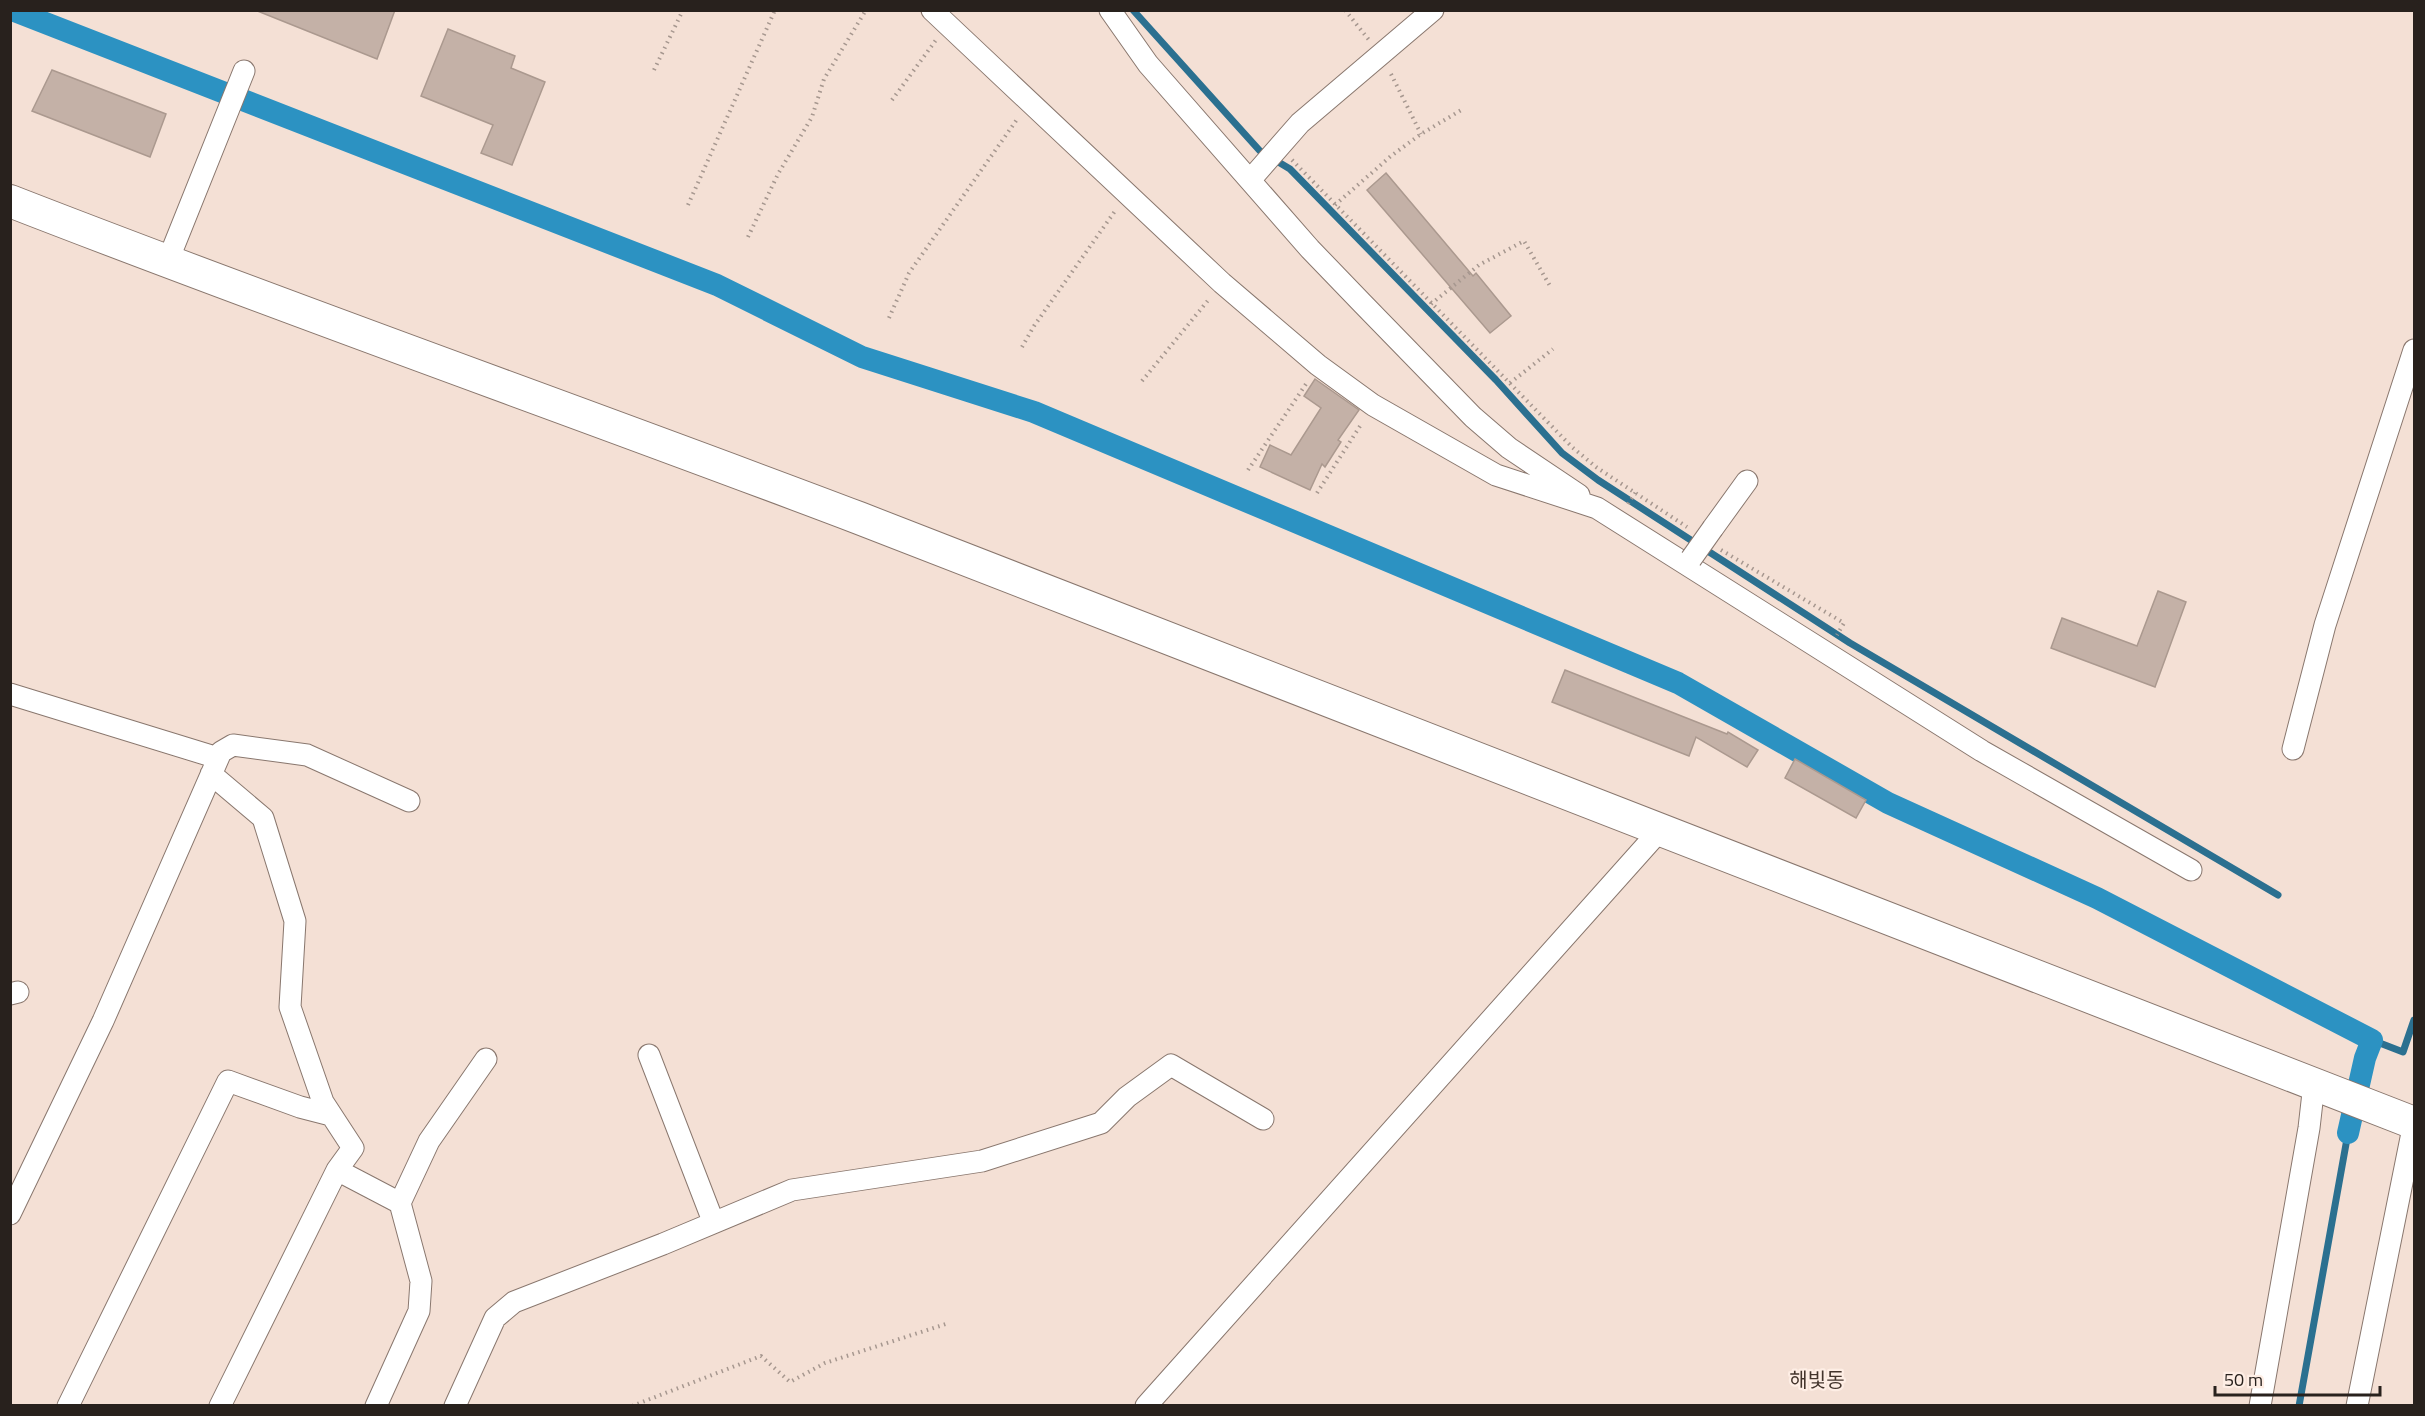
<svg xmlns="http://www.w3.org/2000/svg" width="2425" height="1416" font-family="'Titillium Web','Noto Sans KR',sans-serif">
<rect width="100%" height="100%" fill="#f4e0d5"/>
<g fill="none" stroke-linecap="round" stroke-linejoin="round">
<path stroke="#2b7090" stroke-width="7" d="M1133,10L1260,151L1290,169L1496,380L1562,453L1598,480L1850,643L2278,895
M2372,1040L2403,1052L2414,1020
M2299,1406L2348,1133"/>
<path stroke="#2c92c2" stroke-width="22" d="M12,10L717,285L862,357L1034,412L1678,683L1888,803L2097,898L2372,1040L2365,1058L2348,1133"/>
</g>
<path fill="#c4b1a7" stroke="#ab998f" stroke-width="1.5" d="M255,10H395L377,59Z
M448,29L515,56L511,68L545,82L512,165L481,153L493,125L421,96Z
M52,70L166,114L150,157L32,111Z
M1386,173L1473,276L1476,273L1511,316L1490,333L1367,190Z
M1315,379L1359,410L1338,440L1341,442L1325,467L1322,464L1310,490L1260,467L1270,445L1291,455L1321,408L1304,396Z
M2158,591L2186,602L2155,687L2051,648L2062,618L2137,646Z
M1565,670L1727,734L1728,732L1758,750L1747,767L1696,737L1689,756L1552,702Z
M1795,759L1866,800L1856,818L1785,778Z"/>
<g fill="none" stroke-linecap="round" stroke-linejoin="round">
<defs>
<path id="minor" d="M932,10L1222,283L1318,365L1373,405L1496,475L1597,508L1982,751L2191,870
M1110,10L1148,64L1310,249L1363,304L1473,417L1509,448L1579,495
M1251,179L1300,123L1433,10
M167,263L244,71
M1713,528L1747,481
M10,694L218,758
M2293,749L2325,625L2414,350
M211,774L263,818L295,921L290,1007L323,1102L353,1148L337,1170L220,1406
M10,994L18,992
M649,1055L713,1221
M337,1170L400,1203
M10,1214L103,1021L221,752L233,745L307,755L409,801
M68,1406L228,1081L300,1107L331,1115
M376,1406L419,1311L421,1281L400,1203L429,1141L486,1059
M455,1406L495,1318L514,1302L663,1244L792,1190L982,1161L1101,1123L1127,1097L1171,1065L1263,1119
M1146,1406L1662,828
M2260,1406L2309,1128L2314,1084
M2357,1406L2414,1123"/>
<path id="highway" d="M10,201C292,311 577,411 859,518C1379,716 1895,924 2414,1123"/>
</defs>
<use href="#minor" stroke="#89776e" stroke-width="23"/>
<use href="#highway" stroke="#89776e" stroke-width="34"/>
<path stroke="#a6978f" stroke-width="4" stroke-dasharray="1.5 4.5" stroke-linecap="butt" d="M1345,10L1369,40
M654,70L683,10
M1391,74L1421,134
M892,100L936,40
M1292,160L1572,447L1596,467L1687,527
M688,205L775,10
M1335,205L1391,156L1421,134L1463,109
M748,237L778,174L812,117L824,79L866,10
M1431,304L1479,265L1524,241L1550,286
M889,318L909,273L1018,118
M1022,347L1034,326L1115,211
M1142,381L1210,298
M1510,383L1553,349
M1248,470L1308,381
M1317,493L1362,423
M1628,504L1636,492
M1721,550L1844,623L1837,635
M632,1406L761,1356L790,1382L825,1363L949,1323"/>
<use href="#minor" stroke="#fff" stroke-width="21"/>
<use href="#highway" stroke="#fff" stroke-width="32"/>
<defs>
<path id="minor-bridge" d="M1691,559L1713,528"/>
</defs>
<use href="#minor-bridge" stroke="#89776e" stroke-width="23" stroke-linecap="butt"/>
<use href="#minor-bridge" stroke="#fff" stroke-width="21"/>
</g>
<g text-anchor="middle" stroke-width="4.5" stroke-linejoin="round" paint-order="stroke">
<g font-size="20" fill="#43342c" stroke="#feeee5">
<text x="1817" y="1387">해빛동</text>
</g>
</g>
<rect width="2425" height="1416" fill="none" stroke="#28211d" stroke-width="24"/>
<path d="M2215 1386v9h165v-9" fill="none" stroke="#28211d" stroke-width="3"/>
<text x="2224" y="1386" font-size="18" fill="#28211d" stroke="#feeee5" stroke-width="4.5" paint-order="stroke">50 m</text>
</svg>
